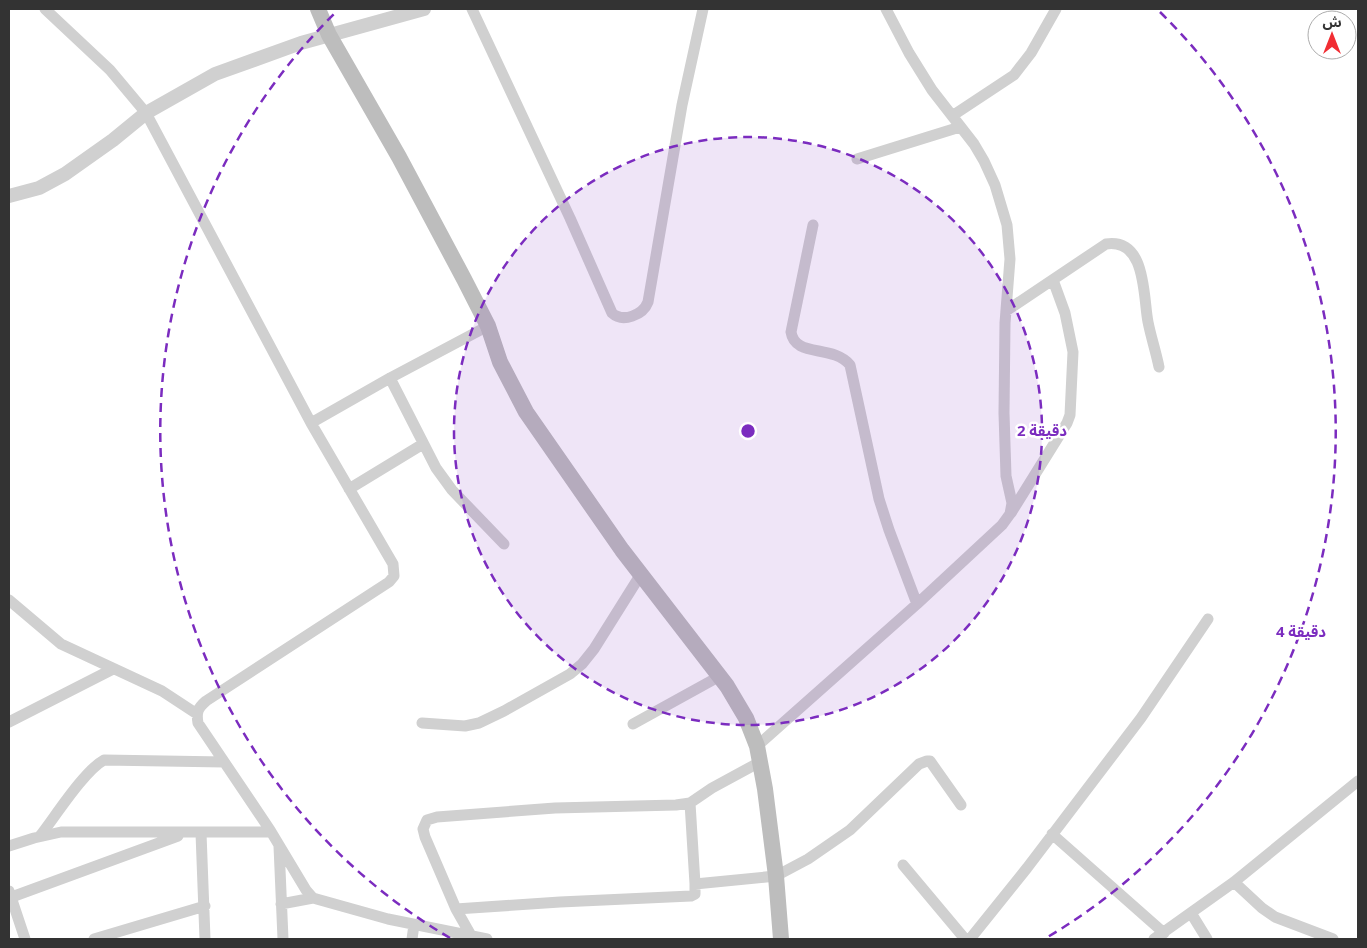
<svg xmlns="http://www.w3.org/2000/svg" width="1367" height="948" font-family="'Noto Sans','Noto Sans Arabic',sans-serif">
<rect width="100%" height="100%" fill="#fff"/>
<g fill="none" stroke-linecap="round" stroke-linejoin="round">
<path stroke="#d0d0d0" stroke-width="11" d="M45,9L110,70L146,113L311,423L393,564L394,576L389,582L206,701C198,708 196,712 198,723L270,830L306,890L313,898L388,919L487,939
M472,9L570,218L612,313C623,323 643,315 648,302L682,105L703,9
M952,116L1014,75L1031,53L1056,9
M857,159L960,127
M813,225L791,332C795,358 832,344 850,365L879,499L889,530L917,604
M1006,311L1106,244C1147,238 1143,297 1148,322C1151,337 1156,352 1159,367
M390,378L436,468L452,490L504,544
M311,423L390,378L488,326
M349,489L423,444
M1011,513L1067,423L1070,415L1073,352L1065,313L1053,280
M9,600L61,644L162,691L197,714
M9,722L113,669
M422,723L465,726L479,723L504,711L570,674L582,664L594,649L641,574
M633,724L720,676
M757,746L917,604L1002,525L1010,514L1012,503L1006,476L1004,413L1005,323L1010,259L1007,225L995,185L984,161L974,144L932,90L909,53L886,9
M690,803L695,884
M201,833L205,939
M1052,834L1164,933
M40,836C55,817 84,771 104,760L224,762
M9,846L34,838L61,832H271
M279,846L283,939
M903,865L965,939
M1234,882L1262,908L1275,917L1333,939
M9,891L25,939
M9,898L178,836
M281,904L313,898
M456,909L560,902L691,896L695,894V884L776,876L808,859L850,830L919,764L927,761H930L961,805
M1191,913L1207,939
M94,939L205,906
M412,939L414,925
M473,939L456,909L425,837L423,829L427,820L437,817L555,808L676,805L690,803L712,788L760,762
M970,939L1027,868L1141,718L1208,619
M1154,939L1234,882L1358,781"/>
<path stroke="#d0d0d0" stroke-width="14" d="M9,196L39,188L65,174L113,140L146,113L215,74L301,43L424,9"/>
<path stroke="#bdbdbd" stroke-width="16" d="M318,9L329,35L399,157L464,279L488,326L500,362L526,412L622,550L727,686L746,718L757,746L765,789L776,876L781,939"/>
</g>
<circle cx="748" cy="431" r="294" fill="#7b2cbf" fill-opacity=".12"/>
<g fill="none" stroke="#7b2cbf" stroke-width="2.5" stroke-dasharray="9 6">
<circle cx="748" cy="431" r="294"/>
<path d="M450 938A588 588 0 0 1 336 12M1160 12A588 588 0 0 1 1046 938"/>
</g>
<circle cx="748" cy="431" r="8" fill="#7b2cbf" stroke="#fff" stroke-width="2.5"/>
<g font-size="15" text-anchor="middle" font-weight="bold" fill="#7b2cbf" stroke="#fff" stroke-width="5" stroke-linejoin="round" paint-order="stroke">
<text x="1042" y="436">2 دقيقة</text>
<text x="1301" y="637">4 دقيقة</text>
</g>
<rect width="1367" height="948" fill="none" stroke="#333333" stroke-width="20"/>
<g transform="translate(1332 35)"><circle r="24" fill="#ffffff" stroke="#adadad"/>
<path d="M0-4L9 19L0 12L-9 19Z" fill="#f12d33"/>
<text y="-8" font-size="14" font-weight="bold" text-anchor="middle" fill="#333333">ش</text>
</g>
</svg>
